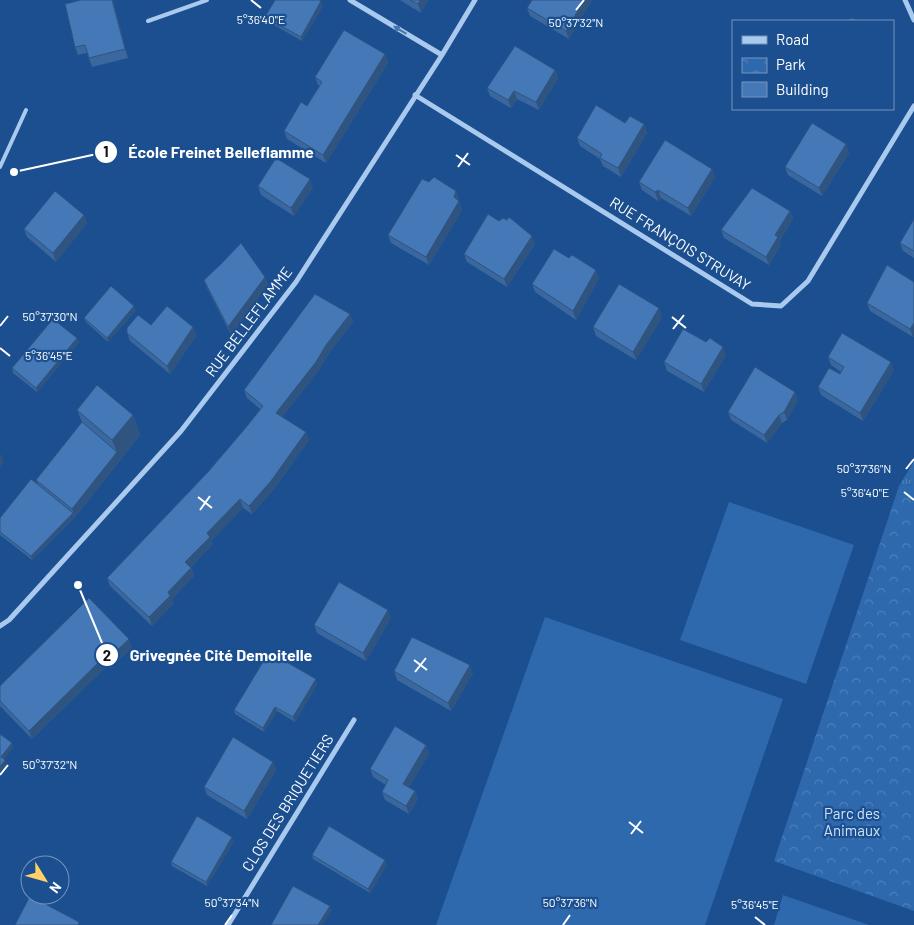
<svg xmlns="http://www.w3.org/2000/svg" width="914" height="925" font-family="Barlow,sans-serif">
<defs>
<pattern id="grass-tufts" width="24" height="20" patternUnits="userSpaceOnUse" patternTransform="scale(1.25)"><rect width="24" height="20" fill="#2e69ad"/><path d="M3 7l-1-3M5 7V3M7 7l1-3M15 17l-1-3M17 17v-4M19 17l1-3" fill="none" stroke="#4d80b9"/></pattern>
<pattern id="park-crowns" width="20" height="18" patternUnits="userSpaceOnUse" patternTransform="scale(1.25)"><rect width="20" height="18" fill="#2e69ad"/><path d="M2 6a3 3 0 1 1 6 0M12 15a3 3 0 1 1 6 0" fill="none" stroke="#4d80b9"/></pattern>
</defs>
<rect width="100%" height="100%" fill="#1b4f8f"/>
<path fill="url(#grass-tufts)" d="M914,461V484L899,486Z"/>
<path fill="url(#park-crowns)" d="M914,484V911L774,861L899,486Z"/>
<path fill="#2e69ad" d="M729,502L854,545L806,684L680,640Z
M545,617L783,699L705,925H436Z
M783,895L869,925H774Z"/>
<g fill="none" stroke-linecap="round" stroke-linejoin="round">
<path stroke="#a9c9ee" stroke-width="4" d="M148,21L207,0
M0,167L26,110"/>
<path stroke="#a9c9ee" stroke-width="5" d="M350,0L442,55
M905,0L914,20
M415,95L752,304L781,306L808,281L914,106
M0,626L9,620L181,431L296,282L442,55L475,0
M228,925L354,720"/>
</g>
<path fill="#3a679d" d="M113,0L128,58L92,67L87,53L78,55L75,47Z
M400,0H428L421,13Z
M592,0L569,39L530,16L527,8Z
M323,6L302,41L267,21L265,17Z
M385,54L388,63L326,163L287,139L284,131L307,106L320,86L318,85L315,77Z
M555,70L558,78L539,110L517,99L511,108L490,96L487,88Z
M625,123L644,124L647,133L621,177L603,166L600,159L580,146L577,138Z
M846,144L849,153L822,196L788,175L785,167Z
M712,169L715,177L691,216L661,198L658,201L642,190L639,182Z
M429,182L456,191L459,199V201L462,210L429,265L391,243L388,235Z
M258,186L313,187L294,216L261,195Z
M790,211L793,219L779,242L781,245L769,265L724,238L721,230Z
M84,215L87,223L56,262L27,237L24,229Z
M914,219V258L903,251L900,243Z
M535,244L507,287L467,262L464,254Z
M265,277L268,285L231,335L207,288L204,280Z
M599,278L576,320L535,292L532,284Z
M914,282V336L913,337L870,311L867,303Z
M136,310L108,342L86,322L84,318Z
M350,314L353,322L329,353L319,370L282,417L309,440L274,489L252,514L243,508L211,541L212,545L191,567L194,576L172,599L173,604L152,626L110,586L107,578L208,472L248,425L260,409L247,398L244,390Z
M662,317L636,360L596,336L593,327Z
M151,325L193,327L196,336L170,374L130,341L127,333Z
M77,338L79,342L37,392L13,373L12,368Z
M726,355L704,392L667,371L664,362Z
M828,357L894,370L863,421L821,395L818,387L840,374L841,372L831,365Z
M798,400L787,420L782,423L767,443L731,420L728,412Z
M77,410L133,415L140,435L75,517L32,560L0,535V518L38,485L36,480L82,422Z
M391,618L366,661L317,633L314,625Z
M132,647L111,668L108,665L32,739L0,706V686Z
M394,671L473,673L451,711L397,680Z
M317,684L295,722L277,711L264,732L235,714L234,710Z
M426,745L429,754L409,787L415,791L418,799L409,814L385,800L382,792L386,785L373,777L370,769Z
M273,762L276,770L247,819L207,795L204,787Z
M234,841L207,886L172,866L171,862Z
M312,855L387,865L370,893L313,859Z"/>
<path fill="#305480" d="M112,0H113L128,58L125,49Z
M420,0H428L421,13L418,4Z
M584,0H592L569,39L566,31Z
M321,1L323,6L302,41L301,37Z
M385,54L388,63L326,163L323,155Z
M555,70L558,78L539,110L536,102Z
M514,91L517,99L511,108L508,100Z
M644,124L647,133L621,177L618,168Z
M846,144L849,153L822,196L819,188Z
M712,169L715,177L691,216L688,208Z
M310,179L313,187L294,216L291,208Z
M658,190L661,198L658,201L655,192Z
M456,191L459,199L457,205L459,201L462,210L429,265L426,257Z
M790,211L793,219L779,242L781,245L769,265L766,257L775,235Z
M84,215L87,223L56,262L53,253Z
M532,236L535,244L507,287L504,279Z
M596,270L599,278L576,320L573,311Z
M265,277L268,285L231,335L228,327Z
M134,306L136,310L108,342L107,338Z
M659,308L662,317L636,360L633,352Z
M350,314L353,322L329,353L319,370L279,422L276,413Z
M914,323V336L913,337L910,329Z
M193,327L196,336L170,374L167,366Z
M77,338L79,342L37,392L36,388Z
M723,347L726,355L704,392L701,384Z
M891,362L894,370L863,421L860,413Z
M795,392L798,400L787,420L784,412Z
M133,415L140,435L120,460L112,440Z
M779,415L782,423L767,443L764,435Z
M306,432L309,440L274,489L252,514L249,506Z
M117,452L120,460L75,517L72,509Z
M1,454L4,462L0,467V455Z
M240,499L243,508L211,541L212,545L188,570L185,562L207,533Z
M73,513L75,517L32,560L31,556Z
M191,568L194,576L172,599L173,604L152,626L149,617L168,592Z
M388,610L391,618L366,661L363,653Z
M129,639L132,647L111,668L108,659Z
M105,656L108,665L32,739L29,731Z
M470,665L473,673L451,711L448,703Z
M316,679L317,684L295,722L293,717Z
M275,707L277,711L264,732L263,728Z
M12,743L14,747L3,761L1,757Z
M426,745L429,754L406,792L403,784Z
M5,760L7,765L0,773V767Z
M273,762L276,770L247,819L244,811Z
M415,791L418,799L409,814L406,806Z
M232,837L234,841L207,886L206,882Z
M385,860L387,865L370,893L368,889Z
M330,906L332,911L322,925H318Z"/>
<path fill="#4478b7" stroke="#305480" d="M81,0H112L125,49L89,58L85,45L75,47L65,4Z
M275,0H319L321,1L301,37L265,17Z
M410,0H420L418,4Z
M532,0H584L566,31L527,8Z
M853,18L855,21H846Z
M344,30L385,54L323,155L284,131L301,102L307,106L322,82L315,77Z
M515,46L555,70L536,102L514,91L508,100L487,88Z
M596,105L625,123L630,116L644,124L618,168L600,158L602,154L577,138Z
M812,123L846,144L819,188L785,167Z
M665,140L712,169L688,208L658,190L655,192L639,182Z
M276,158L310,179L291,208L258,186Z
M434,177L456,191L454,197L459,201L426,257L388,235L422,179L429,182Z
M752,188L790,211L775,235L778,237L766,257L721,230Z
M55,191L84,215L53,253L24,229Z
M488,214L499,221L503,218L507,220L509,217L532,236L504,279L464,254Z
M914,219V251L900,243Z
M241,243L265,277L228,327L204,280L221,264Z
M554,249L569,258L572,255L596,270L573,311L532,284Z
M887,265L914,282V323L910,329L867,303Z
M619,284L659,308L633,352L593,327Z
M111,286L134,306L107,338L84,318Z
M315,294L350,314L326,345L316,362L276,413L306,432L271,481L249,506L240,499L207,533L210,537L185,562L191,568L168,592L170,596L149,617L107,578L208,472L248,425L263,406L244,390Z
M167,306L193,327L167,366L127,333V328L138,315L151,325Z
M53,319L77,338L36,388L12,368Z
M683,329L706,342L710,338L723,347L701,384L664,362Z
M842,333L891,362L860,413L818,387L829,368L840,374L844,367L828,357Z
M755,367L795,392L784,412L779,415L764,435L728,412Z
M97,385L133,415L112,440L77,410Z
M82,422L117,452L72,509L36,480Z
M31,479L73,513L31,556L0,532V518Z
M339,582L388,610L363,653L314,625Z
M89,598L129,639L108,659L105,656L29,731L0,701V686Z
M412,637L470,665L448,703L394,671Z
M269,652L316,679L293,717L275,707L263,728L234,710Z
M395,726L426,745L403,784L415,791L406,806L382,792L388,780L370,769Z
M0,734L12,743L1,757L5,760L0,767Z
M233,737L273,762L244,811L204,787Z
M197,816L232,837L206,882L171,862Z
M329,826L385,860L368,889L312,855Z
M293,886L330,906L318,925H271Z
M30,896L79,922L78,925H15Z"/>
<defs><path id="oneway-solid" d="M-6-.8H1V-3.2L6.5 0L1 3.2V.8H-6Z" transform="scale(1.25)"/></defs>
<use fill="#4674ac" href="#oneway-solid" transform="translate(400 30) rotate(-149)"/>
<path fill="none" stroke="#fff" stroke-width="2" d="M251,0L261,8M576,10L584,0M456,155L470,165M458,167L468,153M672,317L686,328M0,326L8,316M673,329L684,315M0,348L10,356M906,469L914,459M904,492L914,500M198,497L212,508M200,510L210,496M414,660L427,670M415,672L426,658M0,775L8,765M629,822L643,833M631,834L641,821M755,917L765,925M225,925L232,915M563,925L570,915"/>
<g text-anchor="middle" stroke-width="4.5" stroke-linejoin="round" paint-order="stroke">
<g font-size="15" fill="#fff" stroke="#1b4f8f">
<text transform="translate(680 244) rotate(32)" y="5">RUE FRANÇOIS STRUVAY</text>
<text transform="translate(249 322) rotate(-53)" y="5">RUE BELLEFLAMME</text>
<text transform="translate(288 803) rotate(-58)" y="5">CLOS DES BRIQUETIERS</text>
</g>
<g font-size="15" fill="#cfe3fa" stroke="#1b4f8f">
<text x="852" y="819">Parc des<tspan x="852" dy="17">Animaux</tspan></text>
</g>
</g>
<g font-size="12" text-anchor="middle" fill="#fff" stroke="#1b4f8f" stroke-width="4.5" stroke-linejoin="round" paint-order="stroke">
<text x="261" y="24">5°36'40"E</text>
<text x="576" y="27">50°37'32"N</text>
<text x="50" y="321">50°37'30"N</text>
<text x="49" y="360">5°36'45"E</text>
<text x="864" y="473">50°37'36"N</text>
<text x="865" y="497">5°36'40"E</text>
<text x="50" y="769">50°37'32"N</text>
<text x="232" y="907">50°37'34"N</text>
<text x="570" y="907">50°37'36"N</text>
<text x="755" y="909">5°36'45"E</text>
</g>
<path fill="none" stroke="#fff" stroke-width="2" d="M14 172L106 152M78 585L107 655"/>
<g fill="#fff" stroke="#1b4f8f" stroke-width="2">
<circle cx="14" cy="172" r="5"/>
<circle cx="78" cy="585" r="5"/>
<circle cx="106" cy="152" r="12"/>
<circle cx="107" cy="655" r="12"/>
</g>
<g font-size="15" text-anchor="middle" font-weight="bold" fill="#111">
<text x="106" y="157">1</text>
<text x="107" y="661">2</text>
</g>
<g font-size="16" text-anchor="middle" font-weight="bold" fill="#fff" stroke="#1b4f8f" stroke-width="4.5" stroke-linejoin="round" paint-order="stroke">
<text x="221" y="158">École Freinet Belleflamme</text>
<text x="221" y="661">Grivegnée Cité Demoitelle</text>
</g>
<rect x="732" y="20" width="162" height="90" fill="#1b4f8f" stroke="#7695bc"/>
<rect x="742" y="36" width="25" height="8" fill="#a9c9ee" stroke="#7695bc"/>
<text x="776" y="45" font-size="15" fill="#ffffff">Road</text>
<rect x="742" y="58" width="25" height="15" fill="url(#park-crowns)" stroke="#7695bc"/>
<text x="776" y="70" font-size="15" fill="#ffffff">Park</text>
<rect x="742" y="82" width="25" height="15" fill="#4478b7" stroke="#7695bc"/>
<text x="776" y="95" font-size="15" fill="#ffffff">Building</text>
<g transform="translate(45 880) rotate(127)"><circle r="24" fill="#1b4f8f" stroke="#7695bc"/>
<path d="M0-4L9 19L0 12L-9 19Z" fill="#ffd166"/>
<text y="-8" font-size="14" font-weight="bold" text-anchor="middle" fill="#ffffff">N</text>
</g>
</svg>
